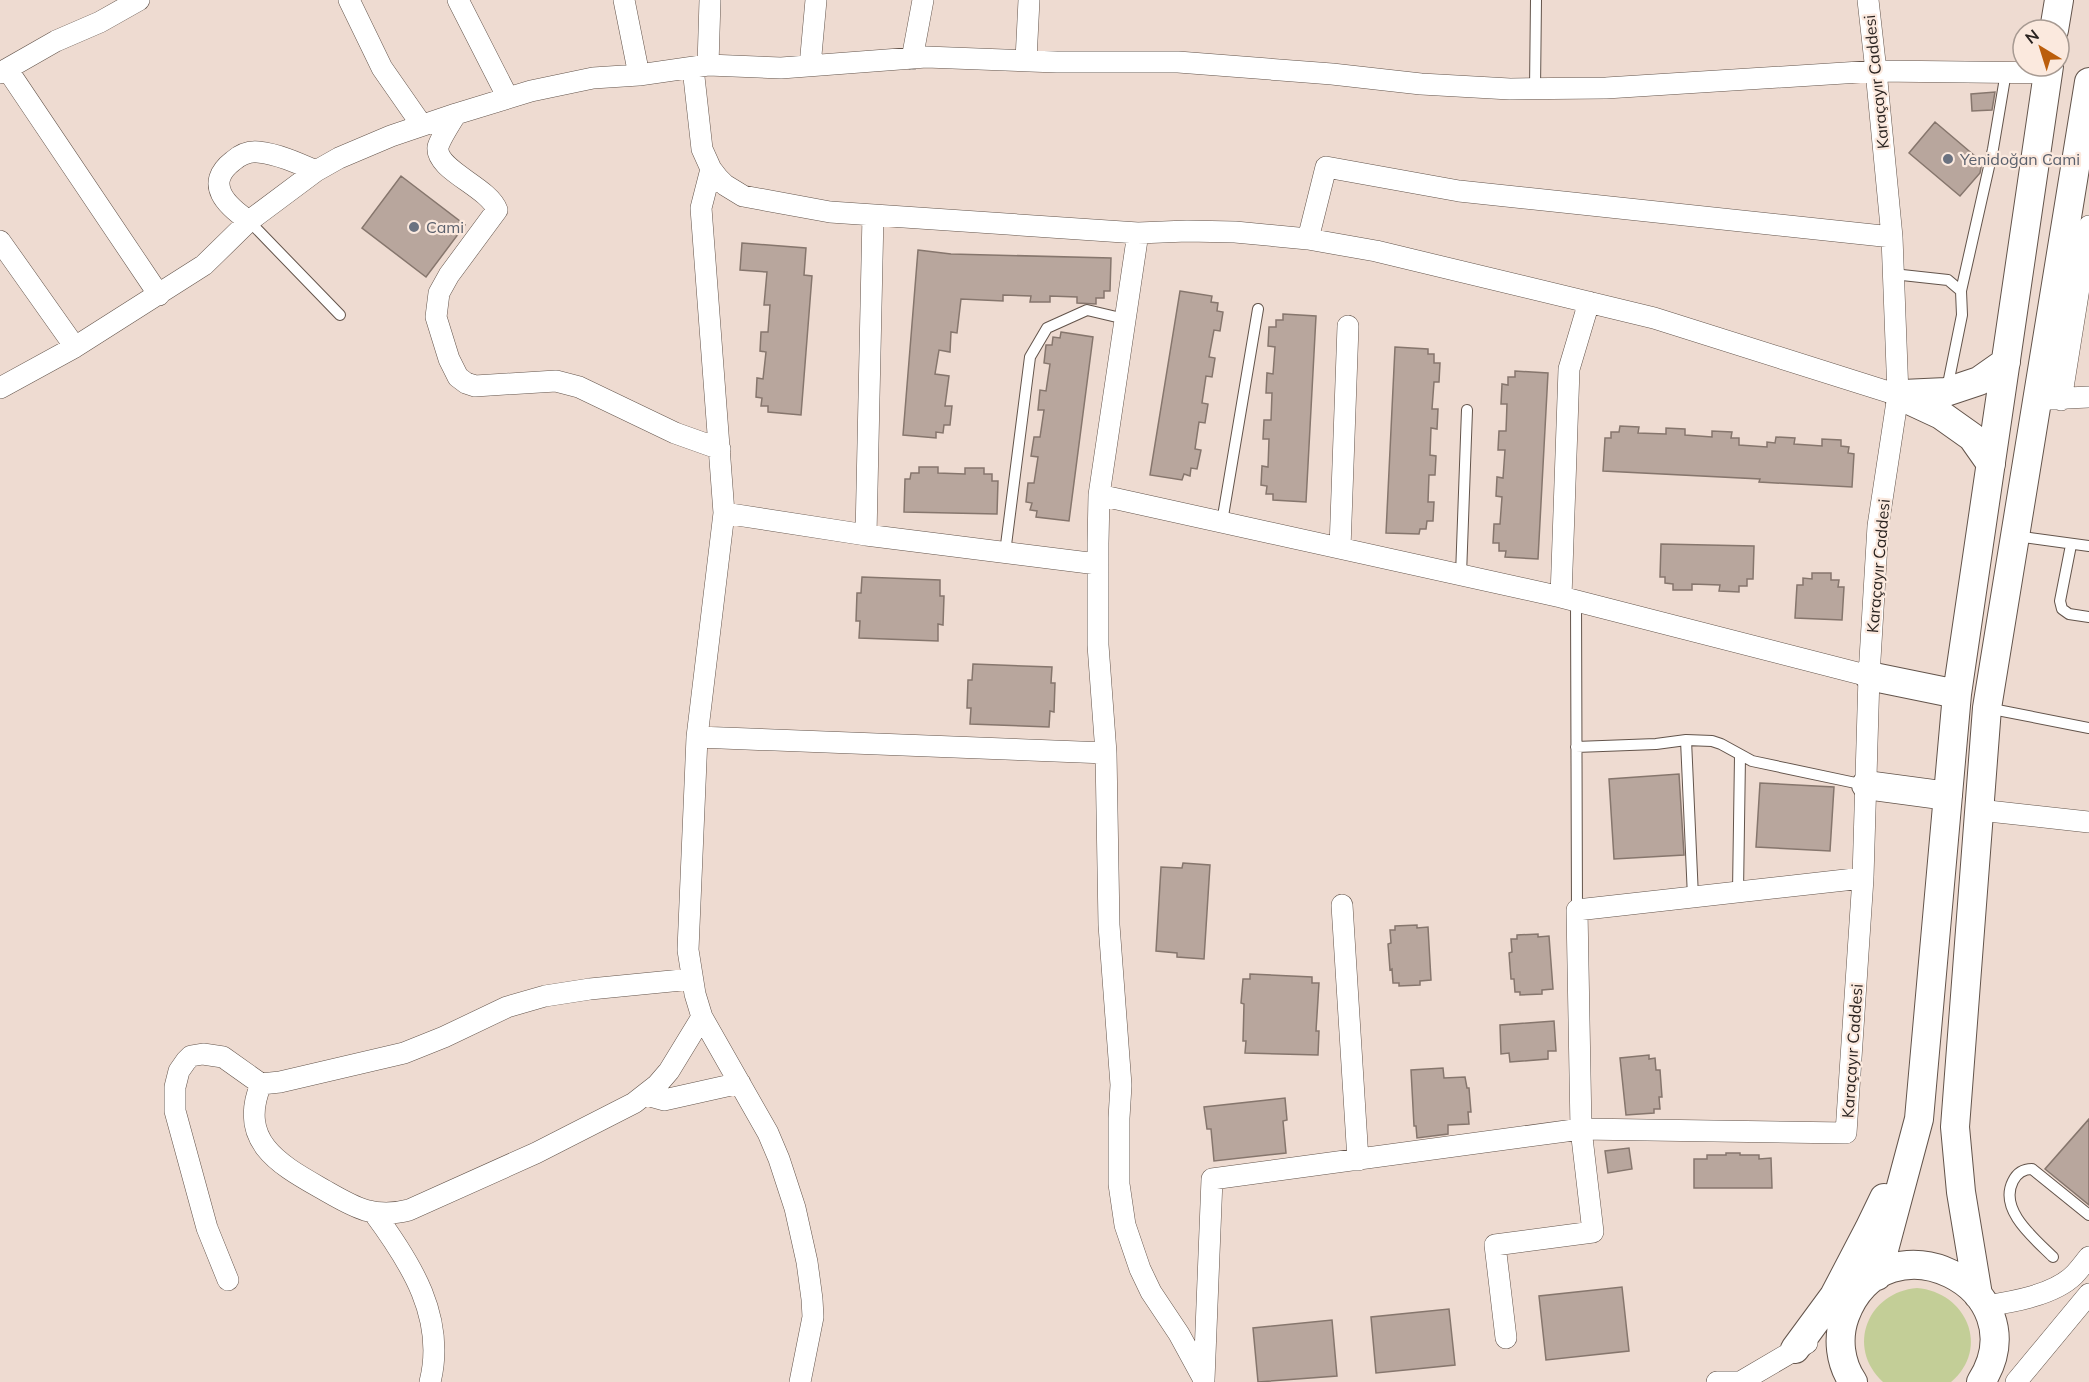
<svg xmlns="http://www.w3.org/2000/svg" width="2089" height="1382" font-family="Mulish,sans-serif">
<rect width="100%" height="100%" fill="#eedbd1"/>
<path fill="#c3ce97" d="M1917,1288C1966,1292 1991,1348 1951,1382H1883C1845,1347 1868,1292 1917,1288Z"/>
<path fill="#b8a69d" stroke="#86766d" stroke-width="1.5" d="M1995,92L1992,110L1972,111L1971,94Z
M1935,122L1982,162L1980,173L1960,196L1909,153Z
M401,176L465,225L426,277L362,228Z
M742,243L806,248L804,275L812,276L801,415L768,412V406H761L762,398L756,397L757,378L763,379L766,352L760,351L761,332H768L770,305H764L767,272L740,270Z
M918,250L951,254L1111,258L1110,291H1104V298H1096V304L1077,303V297L1050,296V302H1030L1031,296L1003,295V301L961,299L957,333L951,332L950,352L939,350L935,374L949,376L945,406H952L950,425H944L943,433L936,432V438L903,435Z
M1180,291L1212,296L1211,302L1218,303L1217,311L1223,312L1220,331L1214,330L1209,357L1215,358L1212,377L1206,376L1202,403L1208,404L1205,423L1199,422L1195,449L1201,450L1197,469L1191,468L1190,476L1184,474L1182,480L1150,475Z
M1283,314L1316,316L1306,502L1273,500V494H1266L1267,486L1261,485L1262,466L1268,467L1269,439H1263L1264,420H1271L1272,393H1266L1267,373L1273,374L1275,347L1268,346L1269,327H1276V320H1283Z
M1061,332L1093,337L1069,521L1036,517L1037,511L1030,510L1032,503L1026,502L1028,483H1034L1038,457L1031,456L1034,437H1040L1044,410H1038L1040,390L1046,391L1050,364L1044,363L1046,345H1052L1053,337L1060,338Z
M1395,347L1428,349V354H1434V363H1440L1439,382H1434L1432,409H1438L1437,429L1431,428L1430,455L1436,456L1435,475H1429L1428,502H1434L1433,521H1427L1426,529H1420L1419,534L1386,533Z
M1515,371L1548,373L1538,559L1505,557L1506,551H1499V543H1493L1494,524H1500L1502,497L1496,496L1497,477L1503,478L1505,450H1498L1499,431H1506L1507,404H1501L1502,384L1508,385V377H1515Z
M1620,426L1639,427L1638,433L1666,434V428L1685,429V435L1712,437V431L1732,432L1731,438H1739V445L1767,447V442L1775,443L1776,437L1795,438L1794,444L1822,446V439L1841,440V446L1849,447L1848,453L1854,454L1852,487L1759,482L1760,479L1603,471L1605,438H1611V432H1619Z
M919,467H938V473L965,474V468H984V474H992V481H998L997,514L904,512L905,479H910L911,473H919Z
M1661,544L1754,546L1753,579H1747V586H1739V592L1719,591L1720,585L1692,584V590H1673V584L1665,583V577H1660Z
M1812,573H1831V580H1839L1838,587H1844L1842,620L1795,618L1797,585H1803V578L1812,579Z
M862,577L940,580V596H944L943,625L938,624V641L859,638L860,621H856L857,593H861Z
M973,664L1052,667L1051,683H1055L1054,712L1050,711L1049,727L970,724L971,708H967L968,680H972Z
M1679,774L1684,855L1614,859L1609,779Z
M1760,783L1834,787L1830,851L1756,847Z
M1183,863L1210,865L1204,959L1177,957V953L1156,951L1161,867L1182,868Z
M1417,925V928L1428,927L1431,980L1420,981V985L1399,986V983H1393L1392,969L1390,970L1388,944L1391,943L1390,930H1395V926Z
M1538,934V937L1549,936L1553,989L1542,990V994L1520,995V992H1515L1514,979H1511L1509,953L1512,952L1511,939H1517V935Z
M1250,974L1312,977V983H1319L1316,1031H1319L1318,1055L1245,1053L1246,1041H1243L1244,1004L1241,1003L1243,979H1250Z
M1554,1021L1556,1051H1548V1059L1510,1062L1509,1053L1501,1054L1500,1025Z
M1649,1055V1059L1655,1058L1656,1070H1660L1662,1097H1659L1660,1109H1654V1113L1626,1115L1620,1058Z
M1443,1068L1444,1078L1465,1077L1467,1088H1469L1471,1112H1468L1469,1124L1448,1125V1134L1417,1138L1416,1126H1414L1411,1070Z
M1285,1098L1287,1120L1283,1121L1286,1153L1214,1161L1211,1129H1207L1204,1107Z
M2089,1119V1205L2045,1169Z
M1629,1148L1632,1169L1608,1173L1605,1151Z
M1726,1153H1740V1155H1759V1159L1771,1158L1772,1188H1694V1159H1707V1155H1726Z
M1622,1287L1629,1351L1546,1360L1539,1296Z
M1449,1309L1455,1365L1376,1373L1371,1317Z
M1332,1320L1337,1376L1258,1382L1253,1328Z"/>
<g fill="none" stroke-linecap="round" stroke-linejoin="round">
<defs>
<path id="lane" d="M1535,89L1536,0
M249,221L340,315
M1893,274L1948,280L1961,291L1962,315L1947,389
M1961,291L1993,149L2006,72
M1222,522L1258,309
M2015,536L2089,546
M1006,545L1030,357L1047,328L1087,310L1125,319
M2071,545L2060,601L2062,609L2069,614L2089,617
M1461,575L1467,410
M1576,600L1577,910
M1987,708L2089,728
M1686,740L1693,897
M1576,747L1656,744L1686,740L1712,741L1721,744L1752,761L1865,785
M1738,892L1740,756
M2053,1257C2035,1239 1998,1210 2013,1181C2017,1173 2024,1169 2032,1169L2089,1215"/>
<path id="street" d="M349,0L382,68L421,124
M458,0L508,98
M624,0L639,75
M912,59L923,0
M1026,60L1029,0
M708,65L710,0
M810,66L816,0
M693,68L702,149L711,169L718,178L725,185L743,196L830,212L1138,233L1099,495L1098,543V645L1106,753L1109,925L1121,1085L1119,1118V1184L1125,1225L1140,1269L1151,1292L1179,1334L1203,1378
M7,69L159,295
M0,73L56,41L100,22L139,0
M456,114C451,122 440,139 438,147C435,170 489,187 497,210L449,275L439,293L436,317L449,359L458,377L466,383L475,386L556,381L579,387L675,433L720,449
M711,169L701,208L724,513L697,737L688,950L695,994L702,1017L768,1133L779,1159L795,1208L807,1262L812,1299L813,1317L800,1382
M249,221C227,206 203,184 233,161C240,155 249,151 258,152C278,154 298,163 316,171
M1138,233L1187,231L1235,232L1308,239L1376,251L1654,318L1898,395
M1308,239L1326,167L1459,191L1892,237
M0,241L75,347
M0,388L75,347L204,265L249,221L316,171L339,158L391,136L456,114L531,91L593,78L639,75L708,65L781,68L926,57L1057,62H1178L1332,74L1421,84L1510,89L1606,88L1876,71L2048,73
M2047,399L2089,397
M2061,400L2089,226
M1099,495L1561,597L1869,676
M724,513L866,535L1097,564
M866,535L873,215
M1340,548L1348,326
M1561,597L1569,369L1589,302
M697,737L1106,753
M1979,810L2089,822
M1342,905L1358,1160
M261,1084C238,1140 277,1163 319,1187C351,1205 371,1220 409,1210L536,1153L634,1103L657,1085L669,1071L702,1017
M646,1095L664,1100L740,1083
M374,1213C411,1263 446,1318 430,1382
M228,1280L207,1228L175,1111V1087L179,1071L186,1061L191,1056L203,1054L223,1057L261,1084L280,1082L404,1053L444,1037L507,1007L545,996L590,989L692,979
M1985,1306C2012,1302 2054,1295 2074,1275C2079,1270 2084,1263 2089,1257
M1506,1338L1495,1245L1593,1232L1581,1129L1577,910L1863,878
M1204,1380L1212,1179L1581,1129L1846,1133L1863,878L1869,676L1878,526L1898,395L1892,237L1876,71L1868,0
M1742,1381L1807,1343
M1717,1382H1745
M2016,1382L2089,1294"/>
<path id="secondary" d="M2054,30L2059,0
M1903,394L1946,392L1979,381L2006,362
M1898,395L1941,415L1972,437L1991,464
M1869,676L1957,694
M1866,785L1948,796
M1877,1276L1919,1119L1957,694L2049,66
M1978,1295L1961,1192L1955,1127L1987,708L2089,82
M1795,1349L1834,1296L1869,1229L1884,1198
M1853,1382C1840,1363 1837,1338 1845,1316C1885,1210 2041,1287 1981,1382"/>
</defs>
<use href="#lane" stroke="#63544b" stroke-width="12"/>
<use href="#street" stroke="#63544b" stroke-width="22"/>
<use href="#secondary" stroke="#63544b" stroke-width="30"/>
<use href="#lane" stroke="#fff" stroke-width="10"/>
<use href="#street" stroke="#fff" stroke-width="21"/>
<use href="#secondary" stroke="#fff" stroke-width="28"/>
</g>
<g fill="#6b7280" stroke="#fbe9de" stroke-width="2">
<circle cx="1948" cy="159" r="6"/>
<circle cx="414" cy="227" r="6"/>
</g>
<g text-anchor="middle" stroke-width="4.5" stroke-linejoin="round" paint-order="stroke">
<g font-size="16" fill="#2a2320" stroke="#fbe9de">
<text transform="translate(1876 82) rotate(-96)" y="6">Karaçayır Caddesi</text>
<text transform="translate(1878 566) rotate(-85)" y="6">Karaçayır Caddesi</text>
<text transform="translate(1852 1051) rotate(-86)" y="6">Karaçayır Caddesi</text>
</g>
<g font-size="16" fill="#5b616d" stroke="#fbe9de" text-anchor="start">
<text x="1960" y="165">Yenidoğan Cami</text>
<text x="426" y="233">Cami</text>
</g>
</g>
<g transform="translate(2041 48) rotate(322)"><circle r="28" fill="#fbe9de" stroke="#a79a92" stroke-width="1.5"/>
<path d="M0-4.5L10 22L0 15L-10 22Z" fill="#bb5e0c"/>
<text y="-9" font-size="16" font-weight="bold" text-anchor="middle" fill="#2a2320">N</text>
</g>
</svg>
